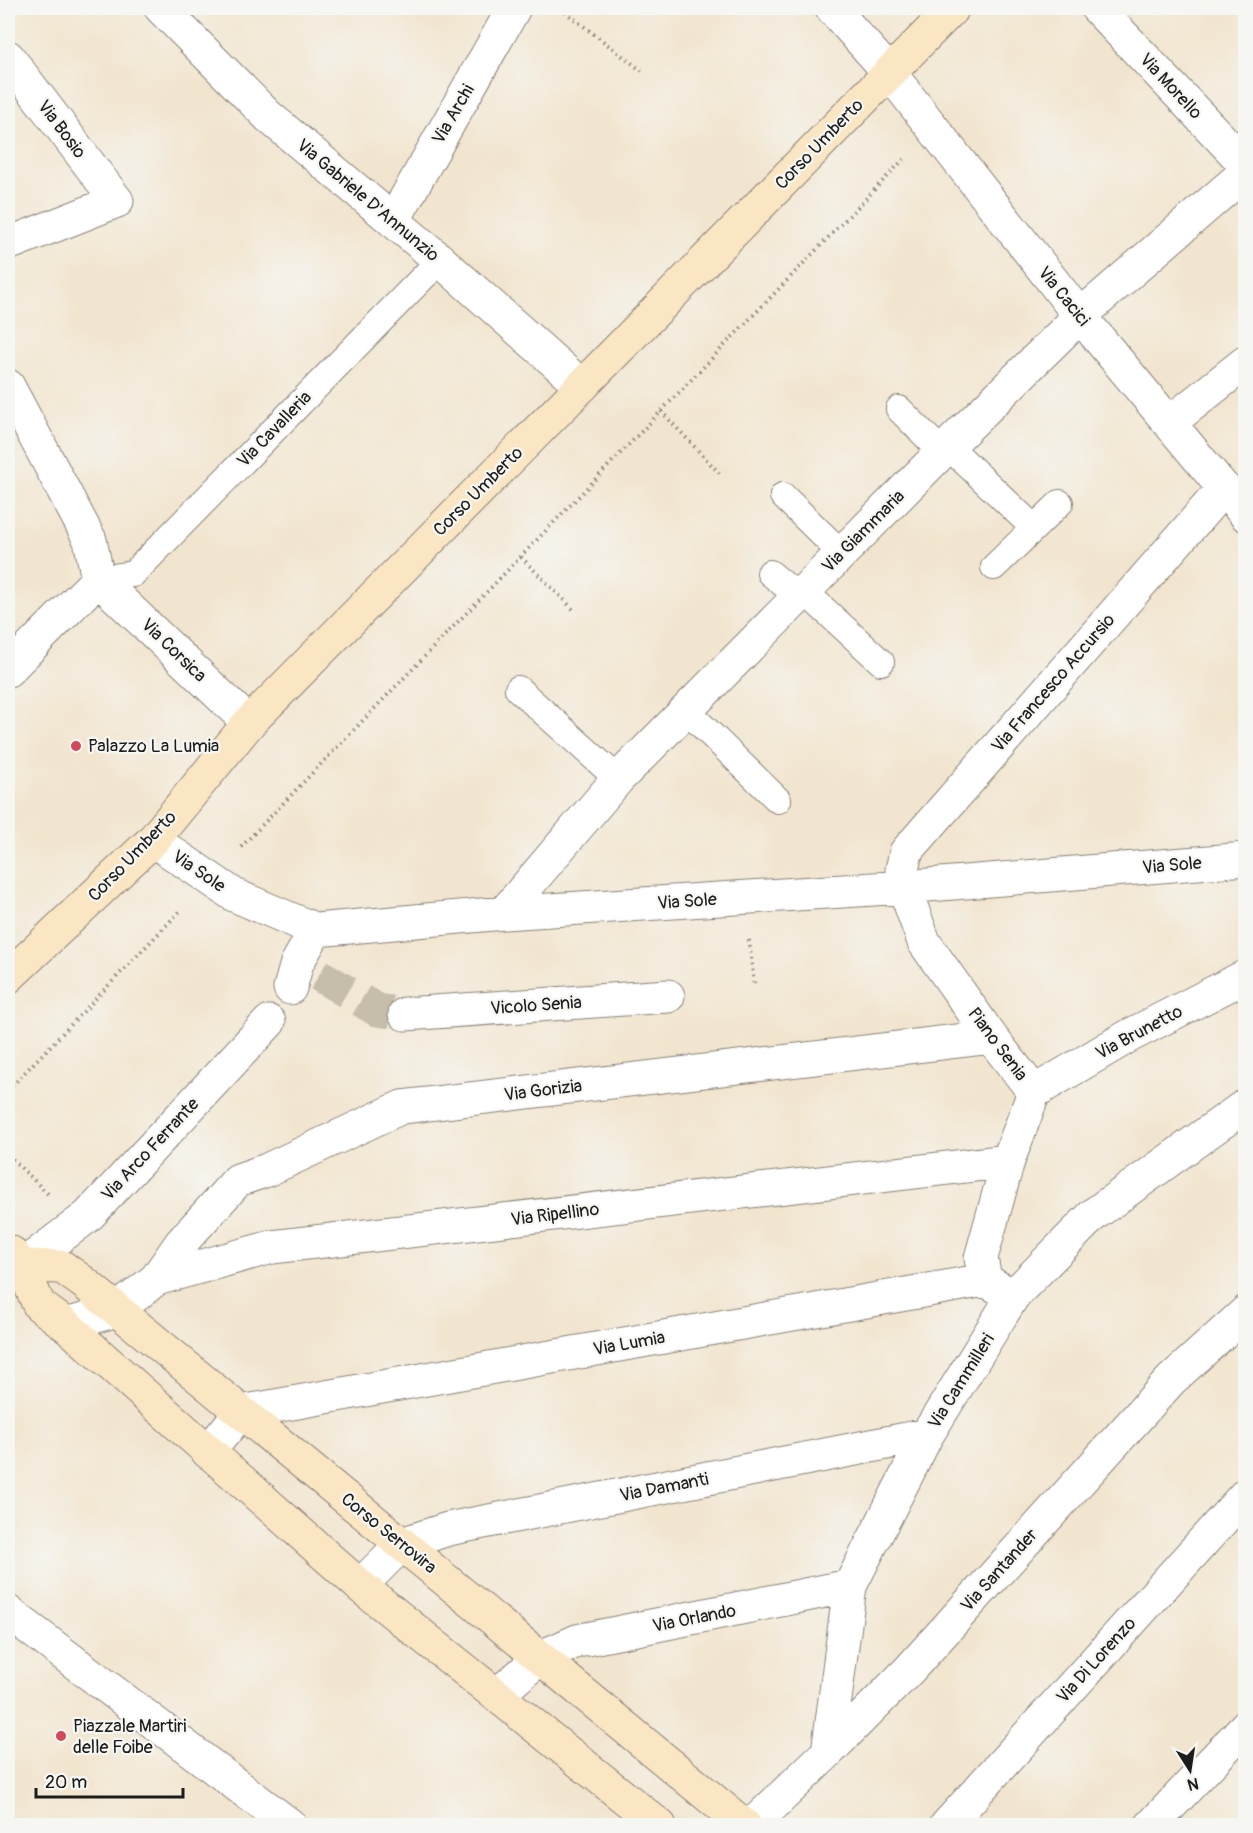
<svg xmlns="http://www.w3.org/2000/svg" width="1253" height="1833" font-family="Pangolin,sans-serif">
<rect width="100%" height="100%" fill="#f6f6f2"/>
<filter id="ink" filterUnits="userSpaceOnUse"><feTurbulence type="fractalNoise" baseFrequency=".0167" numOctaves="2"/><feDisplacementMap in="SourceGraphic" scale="12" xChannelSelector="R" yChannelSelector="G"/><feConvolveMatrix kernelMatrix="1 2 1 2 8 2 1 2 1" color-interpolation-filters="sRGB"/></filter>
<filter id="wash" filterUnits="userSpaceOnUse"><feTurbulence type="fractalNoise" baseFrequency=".008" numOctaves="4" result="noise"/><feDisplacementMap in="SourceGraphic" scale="24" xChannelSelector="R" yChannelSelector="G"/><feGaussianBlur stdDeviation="1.35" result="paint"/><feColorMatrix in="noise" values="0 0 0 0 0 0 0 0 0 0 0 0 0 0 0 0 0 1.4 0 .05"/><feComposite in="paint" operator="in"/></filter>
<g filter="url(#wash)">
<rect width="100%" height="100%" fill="#f2e5cf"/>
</g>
<g filter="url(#ink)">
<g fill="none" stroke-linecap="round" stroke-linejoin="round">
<path stroke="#c7bdab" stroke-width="33" stroke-dasharray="33 16" stroke-linecap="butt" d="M319,975L377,1010L405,1014"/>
<defs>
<path id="service" d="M899,409L942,452
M948,446L1034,528
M783,496L841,553
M994,567L1060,503
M770,573L799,597
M98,579L133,574L440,260
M804,591L881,662
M518,689L618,779
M686,710L778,800"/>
<path id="minor" d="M161,8L268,116L440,260L582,386
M832,8L889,72L1080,316L1246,515
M1097,8L1246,165
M8,57L117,201L8,244
M393,221L514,8
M8,386L90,540L98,579
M1169,423L1246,362
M98,579L249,723
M8,670L98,579
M153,840L234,895L316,930L504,913L904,887L1246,859
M504,913L618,779L948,446L1080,316L1246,172
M290,988L297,963L316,930
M405,1014L668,996
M1034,1092L1127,1037L1246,976
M22,1266L88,1216L269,1022
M156,1279L181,1243L238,1180L267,1170L402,1107L991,1037
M985,1280L981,1258L1008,1161L1034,1092L991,1037L924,942L904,887L902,870L906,852L1224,488
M66,1325L117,1310L156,1279L272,1247L1008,1161
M208,1452L241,1412L985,1280L1013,1296
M360,1586L402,1544L448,1529L927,1435
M8,1612L291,1826
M497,1695L541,1657L577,1641L850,1586
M828,1752L850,1586L927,1435L1013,1296L1093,1215L1246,1105
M751,1826L828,1752L909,1670L1171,1380L1246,1312
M946,1826L1246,1494
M1151,1826L1246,1726"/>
<path id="secondary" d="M8,977L153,840L249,723L582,386L953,8
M10,1252L22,1266L39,1305L66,1325L360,1586L660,1826
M22,1266L62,1267L83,1282L745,1826"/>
</defs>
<use href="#service" stroke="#878076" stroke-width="28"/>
<use href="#minor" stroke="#878076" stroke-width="35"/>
<use href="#secondary" stroke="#878076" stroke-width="35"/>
<path stroke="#878076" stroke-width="4" stroke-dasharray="1.5 4.5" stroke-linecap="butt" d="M560,8L642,71
M661,411L722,476
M521,557L576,612
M241,847L904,159
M749,940L754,984
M8,1090L181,910
M8,1155L48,1194"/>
<use href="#service" stroke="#fff" stroke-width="26"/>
<use href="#minor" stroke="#fff" stroke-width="33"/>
<use href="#secondary" stroke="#fbe6c4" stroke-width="33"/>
</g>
</g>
<g fill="#d1495b" stroke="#f6f6f2" stroke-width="2">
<circle cx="76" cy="746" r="6"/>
<circle cx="61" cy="1736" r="6"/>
</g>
<g text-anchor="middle" stroke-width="4.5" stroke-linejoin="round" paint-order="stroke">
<g font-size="18" fill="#1c1c1c" stroke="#f6f6f2">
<text transform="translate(1171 86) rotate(47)" y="6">Via Morello</text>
<text transform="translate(453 114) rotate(-60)" y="6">Via Archi</text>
<text transform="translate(62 129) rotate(53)" y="6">Via Bosio</text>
<text transform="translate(819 144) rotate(-46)" y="6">Corso Umberto</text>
<text transform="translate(368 200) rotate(40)" y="6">Via Gabriele D'Annunzio</text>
<text transform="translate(1064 296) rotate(51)" y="6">Via Cacici</text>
<text transform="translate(274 429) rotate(-46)" y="6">Via Cavalleria</text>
<text transform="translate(478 491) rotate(-45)" y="6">Corso Umberto</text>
<text transform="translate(863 531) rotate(-45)" y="6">Via Giammaria</text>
<text transform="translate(174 650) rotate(44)" y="6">Via Corsica</text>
<text transform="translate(1053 683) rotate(-49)" y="6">Via Francesco Accursio</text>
<text transform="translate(132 856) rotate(-46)" y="6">Corso Umberto</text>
<text transform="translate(1172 865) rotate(-5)" y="6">Via Sole</text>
<text transform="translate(199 871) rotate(34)" y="6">Via Sole</text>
<text transform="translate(687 901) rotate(-4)" y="6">Via Sole</text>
<text transform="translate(536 1005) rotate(-4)" y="6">Vicolo Senia</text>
<text transform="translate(1139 1032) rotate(-28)" y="6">Via Brunetto</text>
<text transform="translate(998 1044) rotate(53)" y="6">Piano Senia</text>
<text transform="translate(543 1090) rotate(-7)" y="6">Via Gorizia</text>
<text transform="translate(150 1149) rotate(-47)" y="6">Via Arco Ferrante</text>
<text transform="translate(555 1214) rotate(-7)" y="6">Via Ripellino</text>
<text transform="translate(629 1343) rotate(-10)" y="6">Via Lumia</text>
<text transform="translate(961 1381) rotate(-58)" y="6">Via Cammilleri</text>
<text transform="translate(664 1487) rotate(-11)" y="6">Via Damanti</text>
<text transform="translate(389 1533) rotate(39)" y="6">Corso Serrovira</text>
<text transform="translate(999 1570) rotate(-48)" y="6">Via Santander</text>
<text transform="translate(694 1618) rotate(-11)" y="6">Via Orlando</text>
<text transform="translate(1096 1660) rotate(-48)" y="6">Via Di Lorenzo</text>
</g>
<g font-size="18" fill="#1c1c1c" stroke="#f6f6f2" text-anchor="start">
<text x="88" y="752">Palazzo La Lumia</text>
<text x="73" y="1732">Piazzale Martiri<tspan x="73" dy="21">delle Foibe</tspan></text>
</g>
</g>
<rect width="1253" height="1833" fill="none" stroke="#f6f6f2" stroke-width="30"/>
<g transform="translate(1190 1770) rotate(168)" stroke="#f6f6f2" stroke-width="4.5" paint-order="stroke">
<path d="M0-4.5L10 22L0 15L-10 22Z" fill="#1c1c1c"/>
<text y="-9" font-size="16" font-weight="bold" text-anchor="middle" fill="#1c1c1c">N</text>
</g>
<path d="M36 1788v9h147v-9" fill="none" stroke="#1c1c1c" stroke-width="3"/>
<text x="45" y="1788" font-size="18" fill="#1c1c1c" stroke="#f6f6f2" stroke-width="4.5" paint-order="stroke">20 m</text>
</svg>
